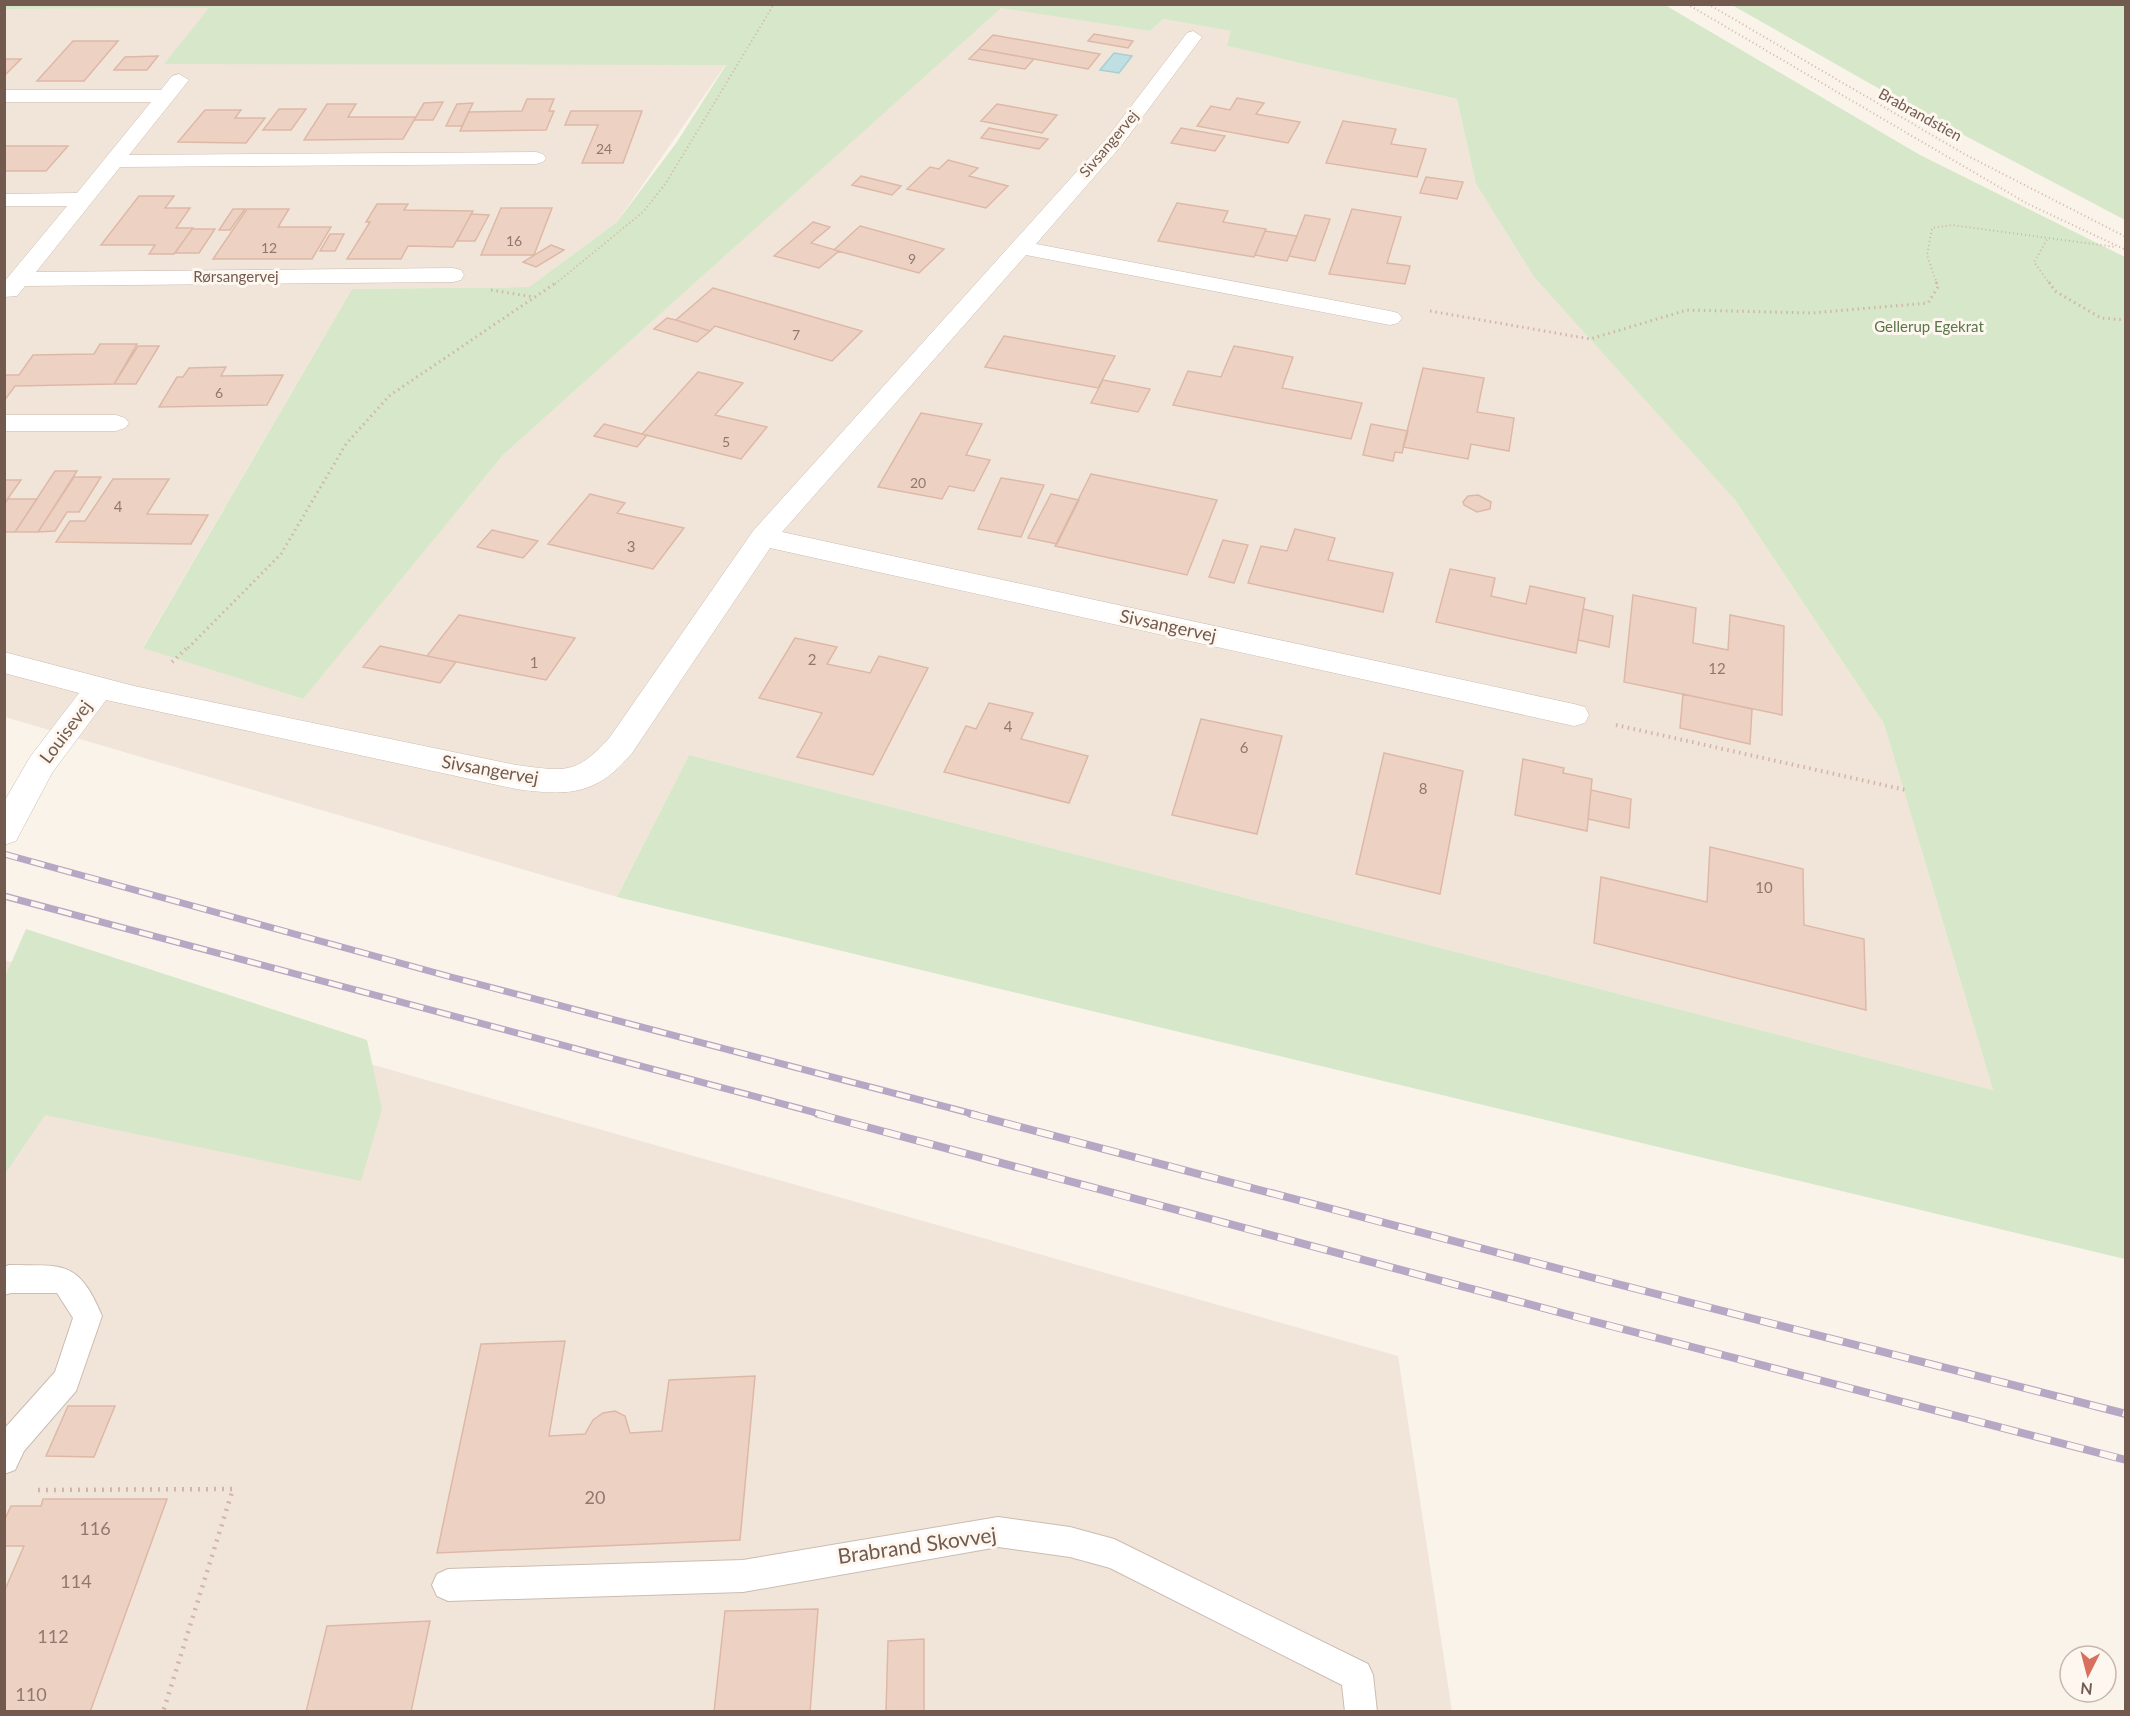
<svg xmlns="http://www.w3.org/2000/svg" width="2130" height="1716" font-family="Lato,sans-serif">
<rect width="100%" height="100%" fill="#faf3ea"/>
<path fill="#f1e5d9" d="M1001,7L1150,31L1163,19L1232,31L1228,46L1457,99L1476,184L1534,277L1735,500L1884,724L1993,1090L689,755L617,897L5,717L4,9L210,8L165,64H726L617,222L529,287L352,289L143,647L302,699L503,455Z
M4,960L1398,1356L1452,1711H5Z"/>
<path fill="#d7e7c9" d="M4,5H1665L1920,155L2125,257V1259L617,897L689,755L1993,1090L1884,724L1735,500L1534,277L1476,184L1457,99L1227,46L1231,31L1163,19L1150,31L1001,8L503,455L303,699L143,648L352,289L529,287L617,222L677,142L726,65L164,64L209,8L5,9Z
M1732,5H2125V220L1920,112Z
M26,929L367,1040L382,1109L361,1181L45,1115L5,1174V977Z"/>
<path fill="#c0dfe2" stroke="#a7cfd3" stroke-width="1.5" d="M1114,53L1132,56L1119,73L1100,70Z"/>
<path fill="#edd2c4" stroke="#deb8a6" stroke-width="1.5" d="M1094,34L1133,41L1128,48L1088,41Z
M993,35L1100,54L1088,69L979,49Z
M73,41H118L84,81H37Z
M979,49L1034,59L1025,69L969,59Z
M158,56L147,70H114L125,57Z
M4,59H21L4,76Z
M1237,98L1264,103L1256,114L1300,122L1288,143L1197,126L1211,106L1230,110Z
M527,99H554L549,111H554L546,130L460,131L469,112L522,111Z
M443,102L433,120H414L424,103Z
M473,103L462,126H446L457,104Z
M327,104H356L348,117H416L403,139L304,140Z
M997,104L1057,115L1042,133L981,121Z
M279,109H306L291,130H263Z
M205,110H241L235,118H265L246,143L178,142Z
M571,111H642L623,163H582L598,125H565Z
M1343,121L1396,129L1391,144L1426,149L1417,177L1326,163Z
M989,128L1048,139L1039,149L981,138Z
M1181,128L1225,136L1215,151L1171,143Z
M4,146H68L46,171H4Z
M948,160L978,168L969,176L1008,186L986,208L907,189L930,167L939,169Z
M861,176L901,186L892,195L852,185Z
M1426,177L1463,182L1457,199L1420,193Z
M139,196H174L165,208H190L176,228H193L174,254H149L155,245H101Z
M1177,203L1228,211L1223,222L1266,229L1254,257L1158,241Z
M377,204H408L404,210L473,211L453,247L408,246L401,259H347L370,222H366Z
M501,208H552L534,255H481Z
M233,209H245L230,230H219Z
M247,209H289L278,227H331L312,259H213Z
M1352,209L1401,217L1387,263L1410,266L1405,284L1329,274Z
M471,214L489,215L475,241H457Z
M1305,215L1330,219L1315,261L1289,256Z
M813,222L830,227L811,243L839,251L819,268L774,256Z
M860,226L944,249L919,273L834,250Z
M192,229H215L199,253H175Z
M1265,231L1297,236L1287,261L1255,255Z
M330,234H344L335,251H320Z
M551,245L564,250L536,267L523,262Z
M713,288L862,331L832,361L715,326L710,331L676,320Z
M667,318L676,320L710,331L697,342L654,329Z
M1004,336L1115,356L1098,388L985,367Z
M100,344H137L114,384L15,386L4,401V375H19L33,355L94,354Z
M138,346H159L136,384H114Z
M1234,346L1293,357L1282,388L1362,403L1351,439L1173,405L1188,371L1221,377Z
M226,367L221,376L283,375L267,405L159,407L177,377H183L189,368Z
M1423,368L1484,378L1477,412L1514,418L1509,451L1471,444L1468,459L1403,447Z
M698,372L743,383L715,415L767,427L741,459L642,434Z
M1103,380L1150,389L1138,412L1091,403Z
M921,413L982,424L966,455L990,460L974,491L949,486L942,499L878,487Z
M604,424L642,434L647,435L637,447L594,436Z
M1371,424L1408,431L1402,453L1395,452L1393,461L1363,455Z
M55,471H77L38,532H15Z
M1091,474L1217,500L1187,575L1055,546Z
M74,477H101L79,512H67L55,531L38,532Z
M1001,478L1044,485L1021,537L978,529Z
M113,479H169L147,514L208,515L191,544L56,542L70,521H85Z
M4,480H21L4,504Z
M590,494L625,503L617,513L684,528L653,569L548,544Z
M1051,494L1079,500L1057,544L1028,538Z
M1478,495L1491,502L1490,509L1477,512L1464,505L1463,502L1468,496Z
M8,499H37L15,532H4V504Z
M1295,529L1335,538L1328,560L1393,573L1383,612L1248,583L1261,546L1287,551Z
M492,530L538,541L523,558L477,547Z
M1223,540L1248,545L1234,583L1209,577Z
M1450,569L1495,578L1491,596L1526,604L1530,586L1585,598L1576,653L1436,622Z
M1633,595L1696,608L1693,643L1728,650L1730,615L1784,626L1782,715L1624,682Z
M1583,609L1613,616L1609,647L1578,640Z
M459,615L575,638L546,680L427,656Z
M795,638L837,647L827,664L870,673L879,656L928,668L873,775L797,757L822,713L759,698Z
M380,646L427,656L456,662L440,683L363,667Z
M1683,694L1752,709L1750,744L1680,728Z
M989,703L1033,713L1021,739L1088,756L1069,803L944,772L966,726L976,729Z
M1201,719L1282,736L1257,834L1172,815Z
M1384,753L1463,771L1440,894L1356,874Z
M1523,759L1564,768L1563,773L1592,779L1587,831L1515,815Z
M1591,790L1631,799L1629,828L1588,819Z
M1710,847L1803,869L1804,925L1864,939L1866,1010L1594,943L1601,877L1707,902Z
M565,1341L549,1436L585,1434L593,1420L603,1413L615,1411L625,1416L630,1433L662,1431L669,1380L755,1376L740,1540L437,1553L481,1344Z
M68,1406H115L94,1457L46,1456Z
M43,1499H167L90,1712H4V1592L24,1546H4V1521L11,1506H41Z
M818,1609L810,1712H714L725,1611Z
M430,1621L411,1712H306L327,1626Z
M924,1639V1712H886L888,1641Z"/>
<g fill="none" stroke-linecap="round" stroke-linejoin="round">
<defs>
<path id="lane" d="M9,1265C63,1266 78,1259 102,1316L76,1391L24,1451L15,1470L4,1474V1429L55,1372L73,1318L57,1293H11L4,1295V1267Z
M998,1517L1070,1527L1114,1539L1368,1664L1373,1675L1377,1712H1345L1342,1685L1110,1568L1070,1557L998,1547L743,1592L448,1601L437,1596L432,1585L437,1574L448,1569L743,1560Z"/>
<path id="street" d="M1193,31L1202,37L1199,41L1121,146L1036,244L1390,311L1398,313L1402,318L1398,323L1390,325L1026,255L782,532L1574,704L1585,707L1589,715L1585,723L1574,726L770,548L632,753C596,796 568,796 516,789L106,700L52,773L16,841L4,845V802L30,757L79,693L4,673V652L134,686L516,765C564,771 576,776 610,737L753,531L1107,138L1187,33Z
M179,74L189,80L129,155L536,152L543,154L546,158L543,162L536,164L120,167L36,272L453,268L461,270L464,275L461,280L453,282L25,286L17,296L4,297V282L67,206H4V194L77,193L151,102H4V90H161L172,76Z
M4,415H116L125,418L129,423L125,428L116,431H4Z"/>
</defs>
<use href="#lane" stroke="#ccbbb0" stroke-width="2"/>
<use href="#street" stroke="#ccbbb0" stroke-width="1"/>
<path stroke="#d2b5a7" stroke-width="2" stroke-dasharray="1 3" stroke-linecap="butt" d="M1687,4L2028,204L2126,250
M1708,4L1966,155L2126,237
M555,284L643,212L666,183L774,4
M1937,284L1927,255L1932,228L1952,225L2048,238
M2050,284L2034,262L2048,238L2116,247"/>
<path stroke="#d2b5a7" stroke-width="3" stroke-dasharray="1.5 4" stroke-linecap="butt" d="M2049,282L2055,291L2101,318L2126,320
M491,290L534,297
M1430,311L1590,339L1687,310L1812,313L1928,303L1938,287L1936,282
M188,648L281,554L346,444L389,396L557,282"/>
<path stroke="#d2b5a7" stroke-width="4" stroke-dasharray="1.5 4.5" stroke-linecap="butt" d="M172,662L189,646
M1616,725L1906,790"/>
<path stroke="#d2b5a7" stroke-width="4.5" stroke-dasharray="2 6" stroke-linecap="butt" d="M38,1490L233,1489L163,1712"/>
<use href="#lane" fill="#fff" fill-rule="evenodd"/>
<use href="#street" fill="#fff" fill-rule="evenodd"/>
<defs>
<path id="rail-far1" d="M4,854L451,977L977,1115
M4,896L824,1115"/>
<path id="rail" d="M818,1114L1588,1320L2126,1460
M971,1114L1590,1277L2126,1414"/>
</defs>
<use href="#rail-far1" stroke="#b6a8c4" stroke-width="7"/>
<use href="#rail" stroke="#b6a8c4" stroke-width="8"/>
<use href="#rail-far1" stroke="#fdf7f0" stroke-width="4.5" stroke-dasharray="14" stroke-linecap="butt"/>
<use href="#rail" stroke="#fdf7f0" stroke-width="6" stroke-dasharray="17" stroke-linecap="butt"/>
</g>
<g text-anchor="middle" stroke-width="6" stroke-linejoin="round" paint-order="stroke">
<g font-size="14" fill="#92786c">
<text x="604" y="154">24</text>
<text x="514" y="246">16</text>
<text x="269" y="253">12</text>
<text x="912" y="264">9</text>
<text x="796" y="340">7</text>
<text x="219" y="398">6</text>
<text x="726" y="447">5</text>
<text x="918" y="488">20</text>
</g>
<g font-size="15" fill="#735a4f" stroke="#fdf7f0">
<text transform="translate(1920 115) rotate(29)" y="5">Brabrandstien</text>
<text transform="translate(1109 144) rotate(-50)" y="5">Sivsangervej</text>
<text x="236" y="282">Rørsangervej</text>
</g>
<g font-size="15" fill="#597749" stroke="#fdf7f0">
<text x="1929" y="332">Gellerup Egekrat</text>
</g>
<g font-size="15" fill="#92786c">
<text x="118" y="512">4</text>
<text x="631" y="552">3</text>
<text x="812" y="665">2</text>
<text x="534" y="668">1</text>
<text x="1717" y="674">12</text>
<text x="1008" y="732">4</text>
<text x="1244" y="753">6</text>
<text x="1423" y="794">8</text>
<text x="1764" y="893">10</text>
</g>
<g font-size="18" fill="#735a4f" stroke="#fdf7f0">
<text transform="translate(1168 626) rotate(12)" y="6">Sivsangervej</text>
<text transform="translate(66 732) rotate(-53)" y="6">Louisevej</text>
<text transform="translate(490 770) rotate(10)" y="6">Sivsangervej</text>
</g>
<g font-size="18" fill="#92786c">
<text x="595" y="1504">20</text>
<text x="95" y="1535">116</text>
<text x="76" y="1588">114</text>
<text x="53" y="1643">112</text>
<text x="31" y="1701">110</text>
</g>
<g font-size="21" fill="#735a4f" stroke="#fdf7f0">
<text transform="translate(917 1546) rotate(-8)" y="7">Brabrand Skovvej</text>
</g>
</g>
<rect width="2130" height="1716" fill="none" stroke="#735a4f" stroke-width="12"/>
<g transform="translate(2088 1674) rotate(186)"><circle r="28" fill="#fdf7f0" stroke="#c6b8b0" stroke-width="1.5"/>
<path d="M0-4.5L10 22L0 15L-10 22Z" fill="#d7705c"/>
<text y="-9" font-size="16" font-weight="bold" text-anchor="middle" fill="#735a4f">N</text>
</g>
</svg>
